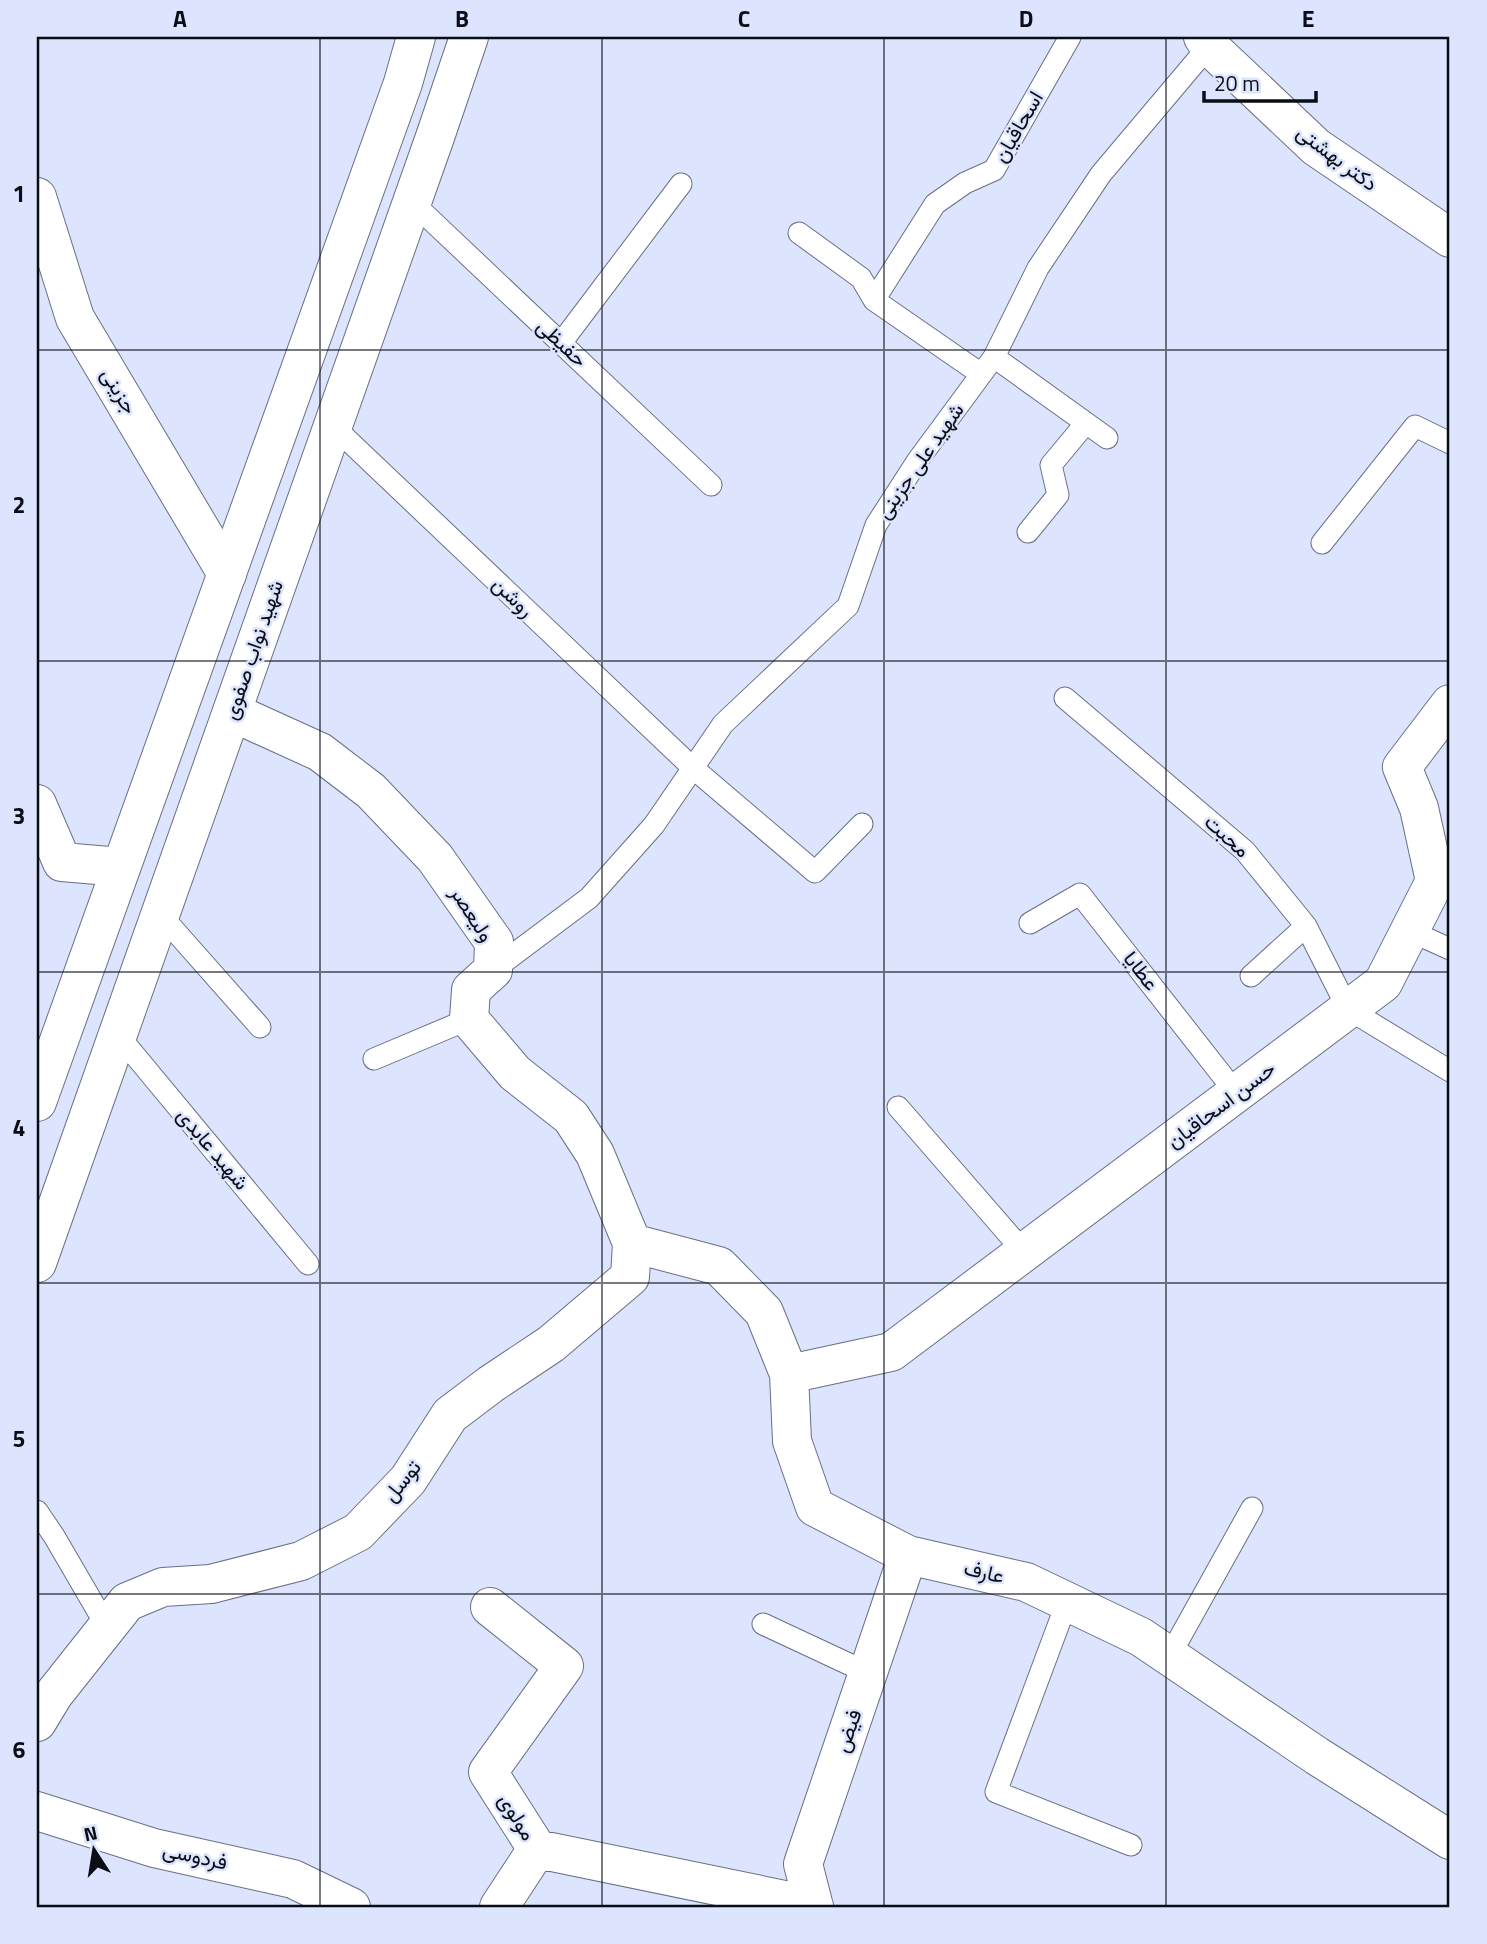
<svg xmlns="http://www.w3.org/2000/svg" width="1487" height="1944" font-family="'Titillium Web',Vazirmatn,sans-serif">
<rect width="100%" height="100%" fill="#dce5fd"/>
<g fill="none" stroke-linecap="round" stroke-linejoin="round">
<defs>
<path id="lane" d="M412,202L711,485
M799,233L861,278L874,300L981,374
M874,300L935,204L965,183L994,170L1070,37
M561,343L681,184
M994,357L1107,438
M333,426L693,768L815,872L862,824
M1028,532L1058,495L1051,465L1086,423
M1322,543L1415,426L1450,443
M1065,698L1245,851L1306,926L1348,1009L1450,1071
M160,914L260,1027
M1030,923L1080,894L1236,1093
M1410,931L1450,949
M493,970L589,898L654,825L723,724L848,606L876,525L918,460L994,357L1038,268L1101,174L1209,46
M1251,976L1306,926
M118,1035L308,1264
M374,1059L469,1019
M898,1107L1024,1252
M37,1511L54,1536L107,1627
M1067,1602L996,1792L1131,1845
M763,1624L868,1673
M1169,1657L1252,1508"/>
<path id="street" d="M37,197L75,318L227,574
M37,804L62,862L121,867
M632,1243L719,1266L764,1312L789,1374L792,1441L815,1507L908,1555L1026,1582L1141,1637L1317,1756L1450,1840
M789,1374L891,1352L1383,983L1435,881L1419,808L1402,767L1450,704
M490,1607L564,1666L488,1772L537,1849L814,1906
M37,1722L54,1694L127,1602L163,1587L211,1584L301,1561L358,1532L408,1480L450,1415L491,1384L551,1344L630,1277L632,1243L595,1154L571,1117L515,1073L469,1019L471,990L493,970L494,942L435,858L371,791L320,752L232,712
M37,1811L154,1848L293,1879L351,1907
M499,1907L537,1849
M814,1907L803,1864L908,1555"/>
<path id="secondary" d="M1203,37L1209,46L1316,147L1450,238
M37,1102L403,83L416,37
M37,1263L435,137L469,37"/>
</defs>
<use href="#lane" stroke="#677084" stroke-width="23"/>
<use href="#street" stroke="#677084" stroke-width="40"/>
<use href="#secondary" stroke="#677084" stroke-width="40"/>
<use href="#lane" stroke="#fff" stroke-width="21"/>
<use href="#street" stroke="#fff" stroke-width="38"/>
<use href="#secondary" stroke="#fff" stroke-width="38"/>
</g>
<path fill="none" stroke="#0a0d15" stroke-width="2" stroke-opacity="0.55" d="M320,37V1907M602,37V1907M884,37V1907M1166,37V1907M37,350H1450M37,661H1450M37,972H1450M37,1283H1450M37,1594H1450"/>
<g text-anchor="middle" stroke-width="5" stroke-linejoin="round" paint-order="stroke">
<g font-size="21" fill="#0a0d15" stroke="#dce5fd">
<text transform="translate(1018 127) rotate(-60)" y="7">اسحاقیان</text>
<text transform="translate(1337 158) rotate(37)" y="7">دکتر بهشتی</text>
<text transform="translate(562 343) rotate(43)" y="7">حفیظی</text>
<text transform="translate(119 391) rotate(59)" y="7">جزینی</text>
<text transform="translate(920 461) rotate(-55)" y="7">شهید علی جزینی</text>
<text transform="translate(513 597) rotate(44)" y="7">روشن</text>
<text transform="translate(253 650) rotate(-71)" y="7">شهید نواب صفوی</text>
<text transform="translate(1227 836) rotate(42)" y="7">محبت</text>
<text transform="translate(472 914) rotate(57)" y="7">ولیعصر</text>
<text transform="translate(1141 971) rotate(52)" y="7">عطایا</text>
<text transform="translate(1221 1105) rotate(-37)" y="7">حسن اسحاقیان</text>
<text transform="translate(213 1149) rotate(50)" y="7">شهید عابدی</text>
<text transform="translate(402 1481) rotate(-51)" y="7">توسل</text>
<text transform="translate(984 1572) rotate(13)" y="7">عارف</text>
<text transform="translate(848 1731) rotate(-71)" y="7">فیض</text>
<text transform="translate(517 1817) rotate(58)" y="7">مولوی</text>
<text transform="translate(195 1856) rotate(12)" y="7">فردوسی</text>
</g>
</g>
<rect width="1487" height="1944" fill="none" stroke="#dce5fd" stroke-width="77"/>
<g transform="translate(94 1850) rotate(348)" stroke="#dce5fd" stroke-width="5" paint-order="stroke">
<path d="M0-5L12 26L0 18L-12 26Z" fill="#0a0d15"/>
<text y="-10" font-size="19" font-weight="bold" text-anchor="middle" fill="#0a0d15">N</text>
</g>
<path d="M1204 91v10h112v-10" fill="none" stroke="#0a0d15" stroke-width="3.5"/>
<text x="1214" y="91" font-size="21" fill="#0a0d15" stroke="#dce5fd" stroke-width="5" paint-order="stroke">20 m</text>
<rect x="38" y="38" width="1410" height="1868" fill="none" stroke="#0a0d15" stroke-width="2.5"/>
<g font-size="23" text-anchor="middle" font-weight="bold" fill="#0a0d15">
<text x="180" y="27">A</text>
<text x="462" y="27">B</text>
<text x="744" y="27">C</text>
<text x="1026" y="27">D</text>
<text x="1308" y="27">E</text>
<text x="19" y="202">1</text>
<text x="19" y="513">2</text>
<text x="19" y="824">3</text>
<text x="19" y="1136">4</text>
<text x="19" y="1447">5</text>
<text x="19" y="1758">6</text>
</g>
</svg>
